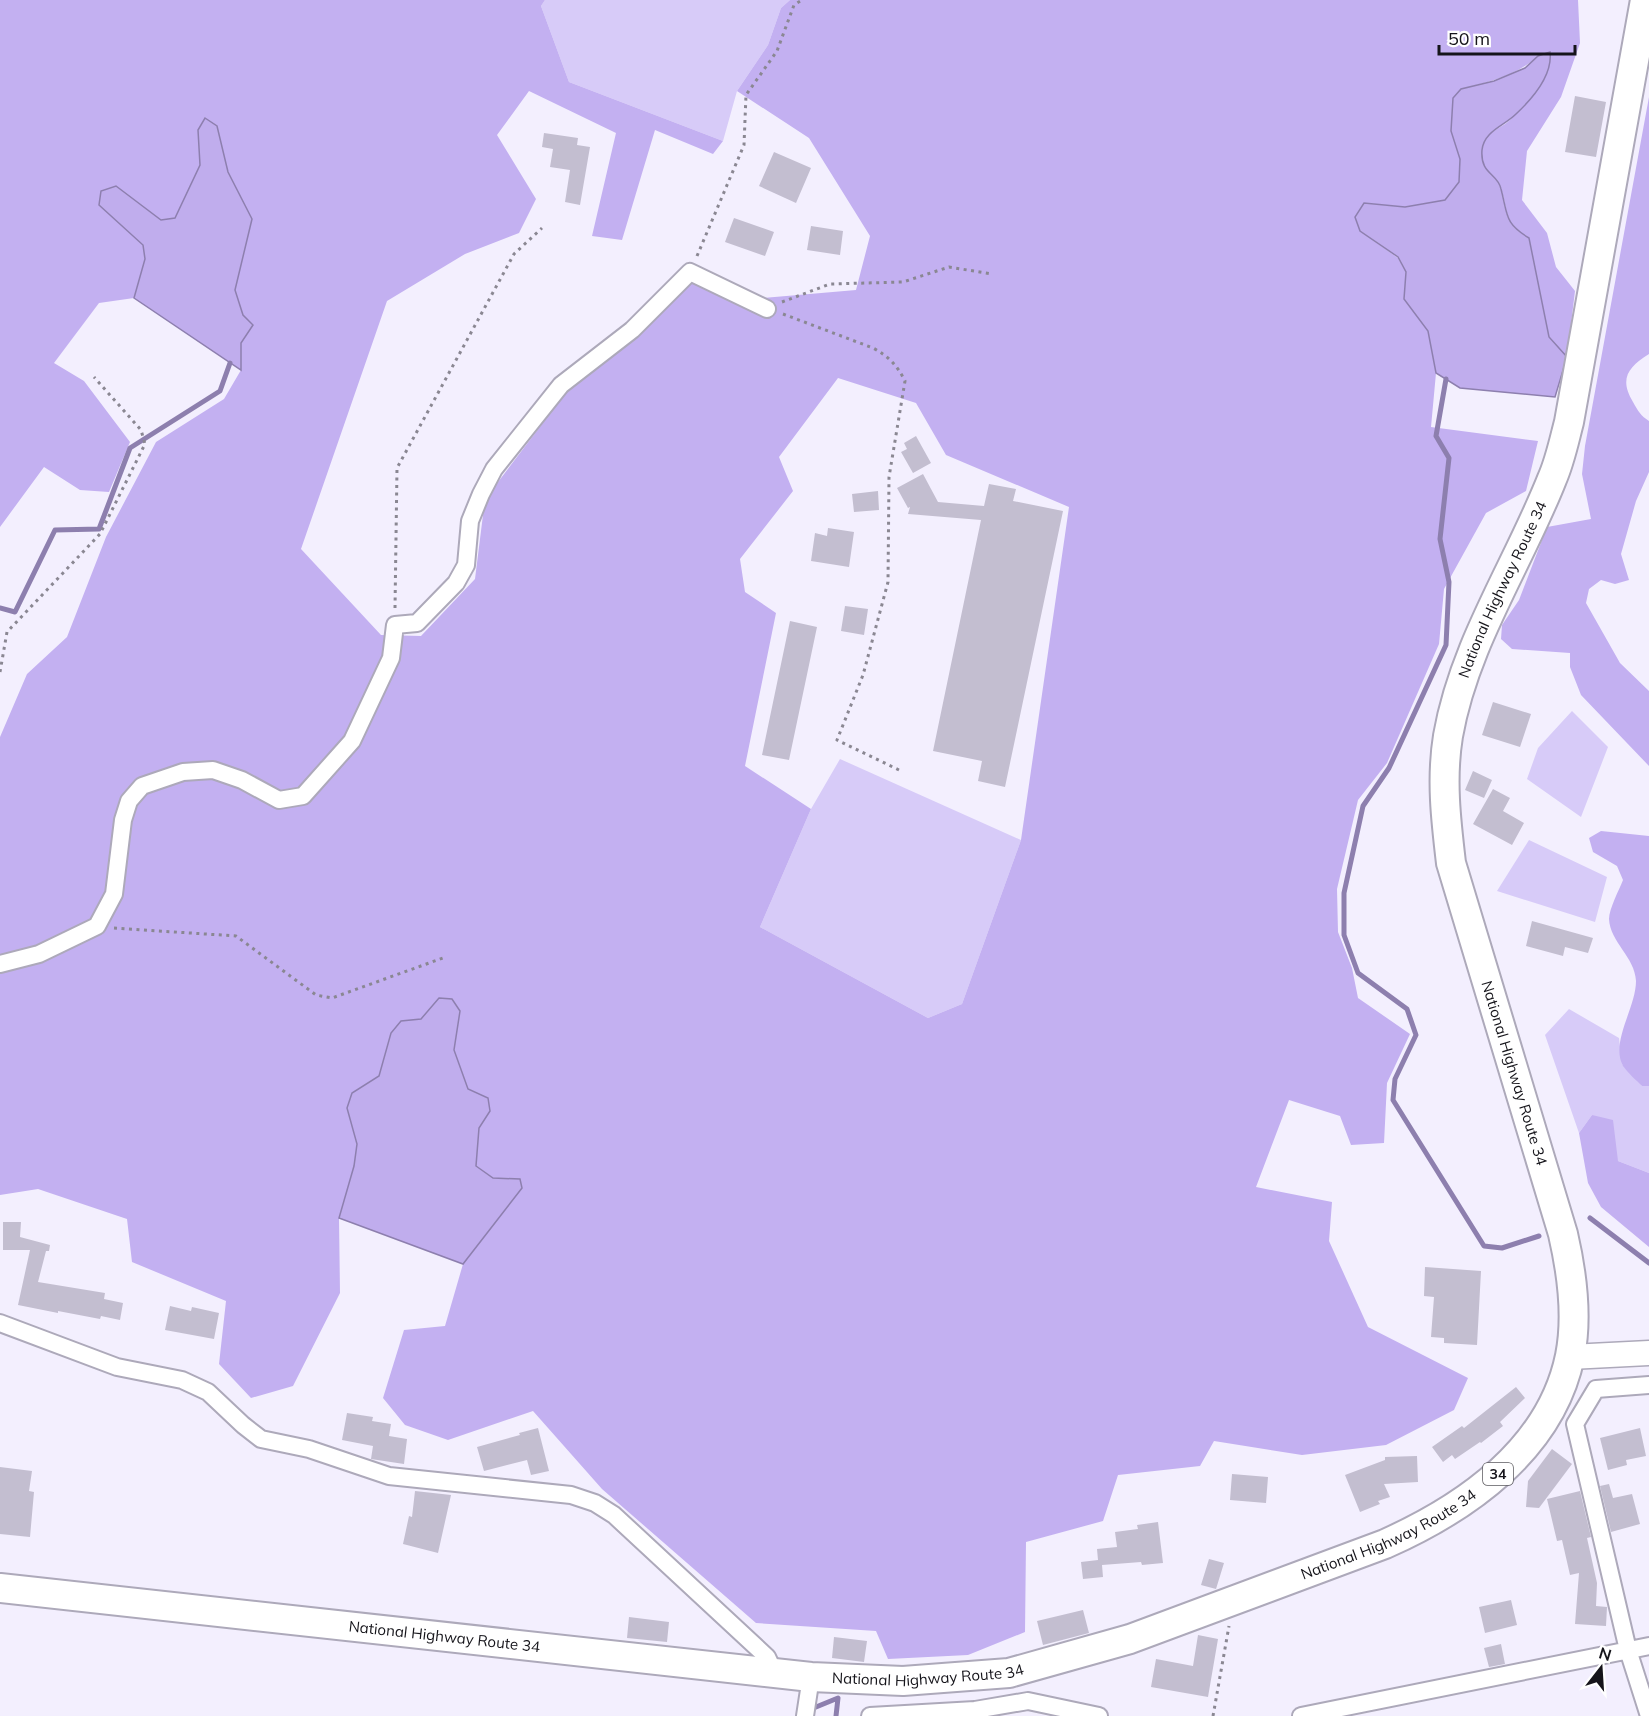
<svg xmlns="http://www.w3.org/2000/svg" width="1649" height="1716" font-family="Mulish,sans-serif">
<rect width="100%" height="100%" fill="#f3effe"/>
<path fill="#d7cbf8" d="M545,0H790L781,8L768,45L737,91L723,141L569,82L541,6Z
M1572,711L1608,747L1581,817L1527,779L1538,748Z
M840,759L1021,840L962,1004L928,1018L760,927L811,809Z
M1529,840L1607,877L1595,922L1497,891Z
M1569,1009L1619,1038L1622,1064L1642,1086H1649V1173L1618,1161L1592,1115L1579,1133L1545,1035Z"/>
<path fill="#c3b0f1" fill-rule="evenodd" d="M0,0H545L541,6L569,82L723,141L713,154L655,130L622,240L592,236L616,133L529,91L497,135L536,199L519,233L465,254L387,301L301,549L381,635L421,636L475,579L485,499L565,394L706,271L763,298L856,290L870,236L809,138L737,91L768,45L781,8L790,0H1578L1580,43L1561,97L1527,151L1522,200L1547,233L1556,267L1575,291L1567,357L1549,337L1529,238C1503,222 1509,214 1501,188C1499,179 1487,176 1484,167C1473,127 1506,133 1516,112C1525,95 1531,75 1538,56C1516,76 1489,82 1461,89L1451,131L1460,159L1459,182L1445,200L1405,207L1365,203L1360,231L1398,258L1406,272L1404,299L1428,331L1436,373L1431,427L1538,441L1526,491L1486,513L1444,589L1439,644L1387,763L1358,800L1337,889L1338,932L1352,968L1358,998L1410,1034L1387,1083L1384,1143L1351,1145L1340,1116L1289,1100L1256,1187L1332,1202L1329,1241L1368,1327L1468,1378L1454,1410L1386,1445L1302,1455L1214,1441L1200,1466L1118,1475L1103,1521L1026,1542L1025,1632L968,1655L888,1659L876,1631L756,1623L602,1489L533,1411L448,1440L405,1425L383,1398L404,1330L445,1326L463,1264L522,1188L520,1179L493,1178L476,1166L479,1128L490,1111L468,1089L454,1050L460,1011L421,1019L391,1033L379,1076L352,1093L347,1108L357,1144L354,1166L339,1218L340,1293L293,1386L251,1398L219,1364L226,1301L132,1262L127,1219L38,1189L0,1195V737L27,674L67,637L106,537L156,442L224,399L241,370L134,298L99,303L54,363L84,381L130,442L109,492L80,490L44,467L0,527ZM838,378L916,403L946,455L1069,507L1021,840L962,1004L928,1018L760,927L811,809L745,766L776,613L745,592L740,559L793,491L779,457Z
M1649,97V354C1628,367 1619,379 1633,402C1638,411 1641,416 1649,421V472L1636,501L1621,554L1629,580L1615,584L1601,580L1589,589L1586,603L1620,663L1649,691V766L1581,695L1570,667V653L1512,649L1501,639L1502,625L1519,600L1547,527L1591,519L1582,474L1585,446Z
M1601,831L1649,836V1086H1642C1636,1080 1628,1073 1623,1066C1610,1042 1636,1008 1636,981C1635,957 1610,942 1609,919C1609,909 1619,890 1623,880L1617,866L1593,852L1589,838Z
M1592,1115L1613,1120L1618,1161L1649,1173V1247L1601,1207L1588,1183L1579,1133Z"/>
<path fill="#c0aded" stroke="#8d7fae" stroke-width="1.5" d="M1550,52C1553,76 1532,99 1516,114C1504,126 1484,131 1482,150C1480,175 1498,173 1501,189C1508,215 1504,223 1529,238L1549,337L1567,357L1555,397L1460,388L1436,373L1428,331L1404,299L1406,272L1398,257L1360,231L1355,217L1364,203L1405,207L1445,200L1459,182L1460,159L1451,131L1453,98L1461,89L1494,81L1525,68L1538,56Z
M205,118L217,126L228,172L252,219L235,290L243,315L253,325L241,343V370L134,298L145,259L143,245L99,205L101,191L116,186L161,220L175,218L200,165L198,130Z
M439,998L452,999L460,1011L454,1050L468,1089L488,1098L490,1111L479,1128L476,1166L493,1178L520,1179L522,1188L463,1264L339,1218L354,1166L357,1144L347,1108L352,1093L379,1076L391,1033L401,1021L421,1019Z"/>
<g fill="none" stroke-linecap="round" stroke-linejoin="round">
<path stroke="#8d7fae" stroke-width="5" d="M1446,379L1436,436L1449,458L1440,539L1449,582L1446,645L1389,768L1363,806L1344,893V935L1358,973L1407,1009L1416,1035L1395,1079L1393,1100L1484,1246L1502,1248L1539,1236
M0,608L15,612L55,530L99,529L130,448L220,391L230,363
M1590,1218L1649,1263
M816,1707L838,1698L836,1716"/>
</g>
<path fill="#c3bed0" d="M1575,96L1606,102L1596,157L1565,152Z
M544,133L578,138L577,145L590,147L580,205L565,202L570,170L550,167L553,149L542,147Z
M774,152L811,168L796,203L759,186Z
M734,218L774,232L765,256L725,242Z
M811,226L843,231L840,255L807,250Z
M916,436L931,463L913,473L901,452L907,449L904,443Z
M923,474L938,502L984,506L989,484L1016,489L1013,501L1063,511L1005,787L978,781L982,761L933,751L981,520L908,514L910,507L908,508L897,488Z
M878,491L879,510L854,512L852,494Z
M828,528L854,532L849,567L811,561L815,533L827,536Z
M845,606L868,609L864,635L841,631Z
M790,621L817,627L789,760L762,755Z
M1493,702L1531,714L1520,747L1482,735Z
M1473,771L1492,780L1484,798L1465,790Z
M1493,789L1510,798L1503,811L1524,823L1512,845L1473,824Z
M1532,921L1593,938L1588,953L1565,947L1563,956L1526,946Z
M3,1222H21L20,1237L50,1245L49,1251H46L38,1282L105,1293L104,1299L123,1303L120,1320L101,1316L100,1319L58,1311V1313L18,1305L30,1250H3Z
M1425,1267L1481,1271L1477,1345L1444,1343V1338L1431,1337L1434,1297L1424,1296Z
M170,1306L191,1311L192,1307L219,1313L214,1339L165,1330Z
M1516,1387L1525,1398L1500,1422L1503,1426L1481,1443L1480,1442L1455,1459L1452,1455L1443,1462L1432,1447L1462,1426L1464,1428Z
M347,1413L373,1417L372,1421L391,1424L389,1436L407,1439L404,1464L371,1459L373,1446L342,1440Z
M538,1428L549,1471L531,1475L527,1460L484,1471L477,1447L520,1435L519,1433Z
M1640,1428L1646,1456L1626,1460L1627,1465L1608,1470L1600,1438Z
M1552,1449L1572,1464L1539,1508L1526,1507L1528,1481Z
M1417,1456L1418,1482L1384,1484L1390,1497L1378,1501L1380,1504L1360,1512L1345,1475L1385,1460V1457Z
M0,1467L32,1471L29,1491L34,1492L30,1537L0,1534Z
M1232,1474L1268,1477L1266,1503L1230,1500Z
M1609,1484L1613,1498L1632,1494L1640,1524L1611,1532L1600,1486Z
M415,1491L451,1495L438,1553L403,1544L409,1516L412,1517Z
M1580,1491L1591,1537L1587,1538L1597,1583L1596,1606L1607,1607L1606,1626L1575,1624L1579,1573L1570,1575L1562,1540L1557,1541L1547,1499Z
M1158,1522L1163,1563L1142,1565L1141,1562L1102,1565L1103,1577L1083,1579L1081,1562L1098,1560L1097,1549L1117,1547L1115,1532L1138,1529L1137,1525Z
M1209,1559L1224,1563L1216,1589L1201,1585Z
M1511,1600L1517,1625L1485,1633L1479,1607Z
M1083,1610L1089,1633L1043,1645L1037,1621Z
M629,1617L669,1622L667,1642L627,1638Z
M1198,1635L1218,1639L1208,1697L1151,1687L1156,1659L1193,1666Z
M834,1637L867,1641L864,1662L832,1658Z
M1501,1644L1505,1664L1489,1667L1484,1648Z"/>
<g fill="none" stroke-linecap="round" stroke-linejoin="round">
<defs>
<path id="minor" d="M0,964L39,954L97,926L114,894L123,820L129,801L142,786L183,772L213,770L242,780L279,800L303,796L352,741L391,658L395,625L417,623L456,583L466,565L470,521L481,494L494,469L561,385L632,330L690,272L767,309
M0,1323L117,1367L182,1380L208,1392L243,1425L261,1439L309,1449L389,1476L571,1495L595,1503L614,1515L767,1657L774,1672
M1649,1385L1596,1389L1575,1424L1628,1650L1649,1716
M805,1716L811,1677
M870,1716L975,1710L1028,1701L1099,1716
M1301,1716L1649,1646"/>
<path id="secondary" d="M1570,1357L1649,1353"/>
<g id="trunk">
<path id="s1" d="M0,1588L811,1677L903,1681L1009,1673L1130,1639L1385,1544C1466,1508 1551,1449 1570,1356C1578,1316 1572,1273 1563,1234L1451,863C1446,821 1441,779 1448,736C1464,644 1518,565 1552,479C1560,461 1564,441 1569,422L1645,0"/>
</g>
</defs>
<use href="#minor" stroke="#ada9ba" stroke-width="20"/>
<use href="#secondary" stroke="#ada9ba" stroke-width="27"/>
<use href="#trunk" stroke="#ada9ba" stroke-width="32"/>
<path stroke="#8a8792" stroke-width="3" stroke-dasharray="3 4.5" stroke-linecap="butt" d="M697,256L744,145L746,95L777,51L794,5L802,0
M782,302L830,284L903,282L949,267L992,274
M783,314L873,348C888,356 897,365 905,381L889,477L888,582L863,675L837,740L899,770
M395,608L397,468L514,254L542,228
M0,672L7,632L100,534L145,444L141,430L94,377
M114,928L236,936L316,995L332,998L443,958
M1213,1716L1229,1626"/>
<use href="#minor" stroke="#fff" stroke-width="16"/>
<use href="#secondary" stroke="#fff" stroke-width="24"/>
<use href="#trunk" stroke="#fff" stroke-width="28"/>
</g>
<g text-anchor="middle" stroke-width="5" stroke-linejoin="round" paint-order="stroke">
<rect fill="#fff" stroke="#5b5a5f" stroke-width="1.5" x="1483" y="1463" width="30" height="22" rx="4.5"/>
<g font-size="14" font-weight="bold" fill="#15141a">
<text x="1498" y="1479">34</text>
</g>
<g font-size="15" fill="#15141a" stroke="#fff">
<text dy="5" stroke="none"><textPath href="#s1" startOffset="2481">National Highway Route 34</textPath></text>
<text transform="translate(1514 1073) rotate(73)" y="5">National Highway Route 34</text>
<text dy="5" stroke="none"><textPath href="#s1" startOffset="1419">National Highway Route 34</textPath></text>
<text dy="5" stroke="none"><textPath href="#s1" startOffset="447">National Highway Route 34</textPath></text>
<text dy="5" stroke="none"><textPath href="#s1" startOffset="933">National Highway Route 34</textPath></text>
</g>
</g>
<g transform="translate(1601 1668) rotate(17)" stroke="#ffffff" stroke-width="4.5" paint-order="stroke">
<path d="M0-4.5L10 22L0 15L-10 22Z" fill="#15141a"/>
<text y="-9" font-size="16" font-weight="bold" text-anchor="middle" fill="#15141a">N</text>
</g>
<path d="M1439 45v9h136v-9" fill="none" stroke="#15141a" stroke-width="3"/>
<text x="1448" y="45" font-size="18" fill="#15141a" stroke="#ffffff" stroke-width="4.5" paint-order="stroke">50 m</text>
</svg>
